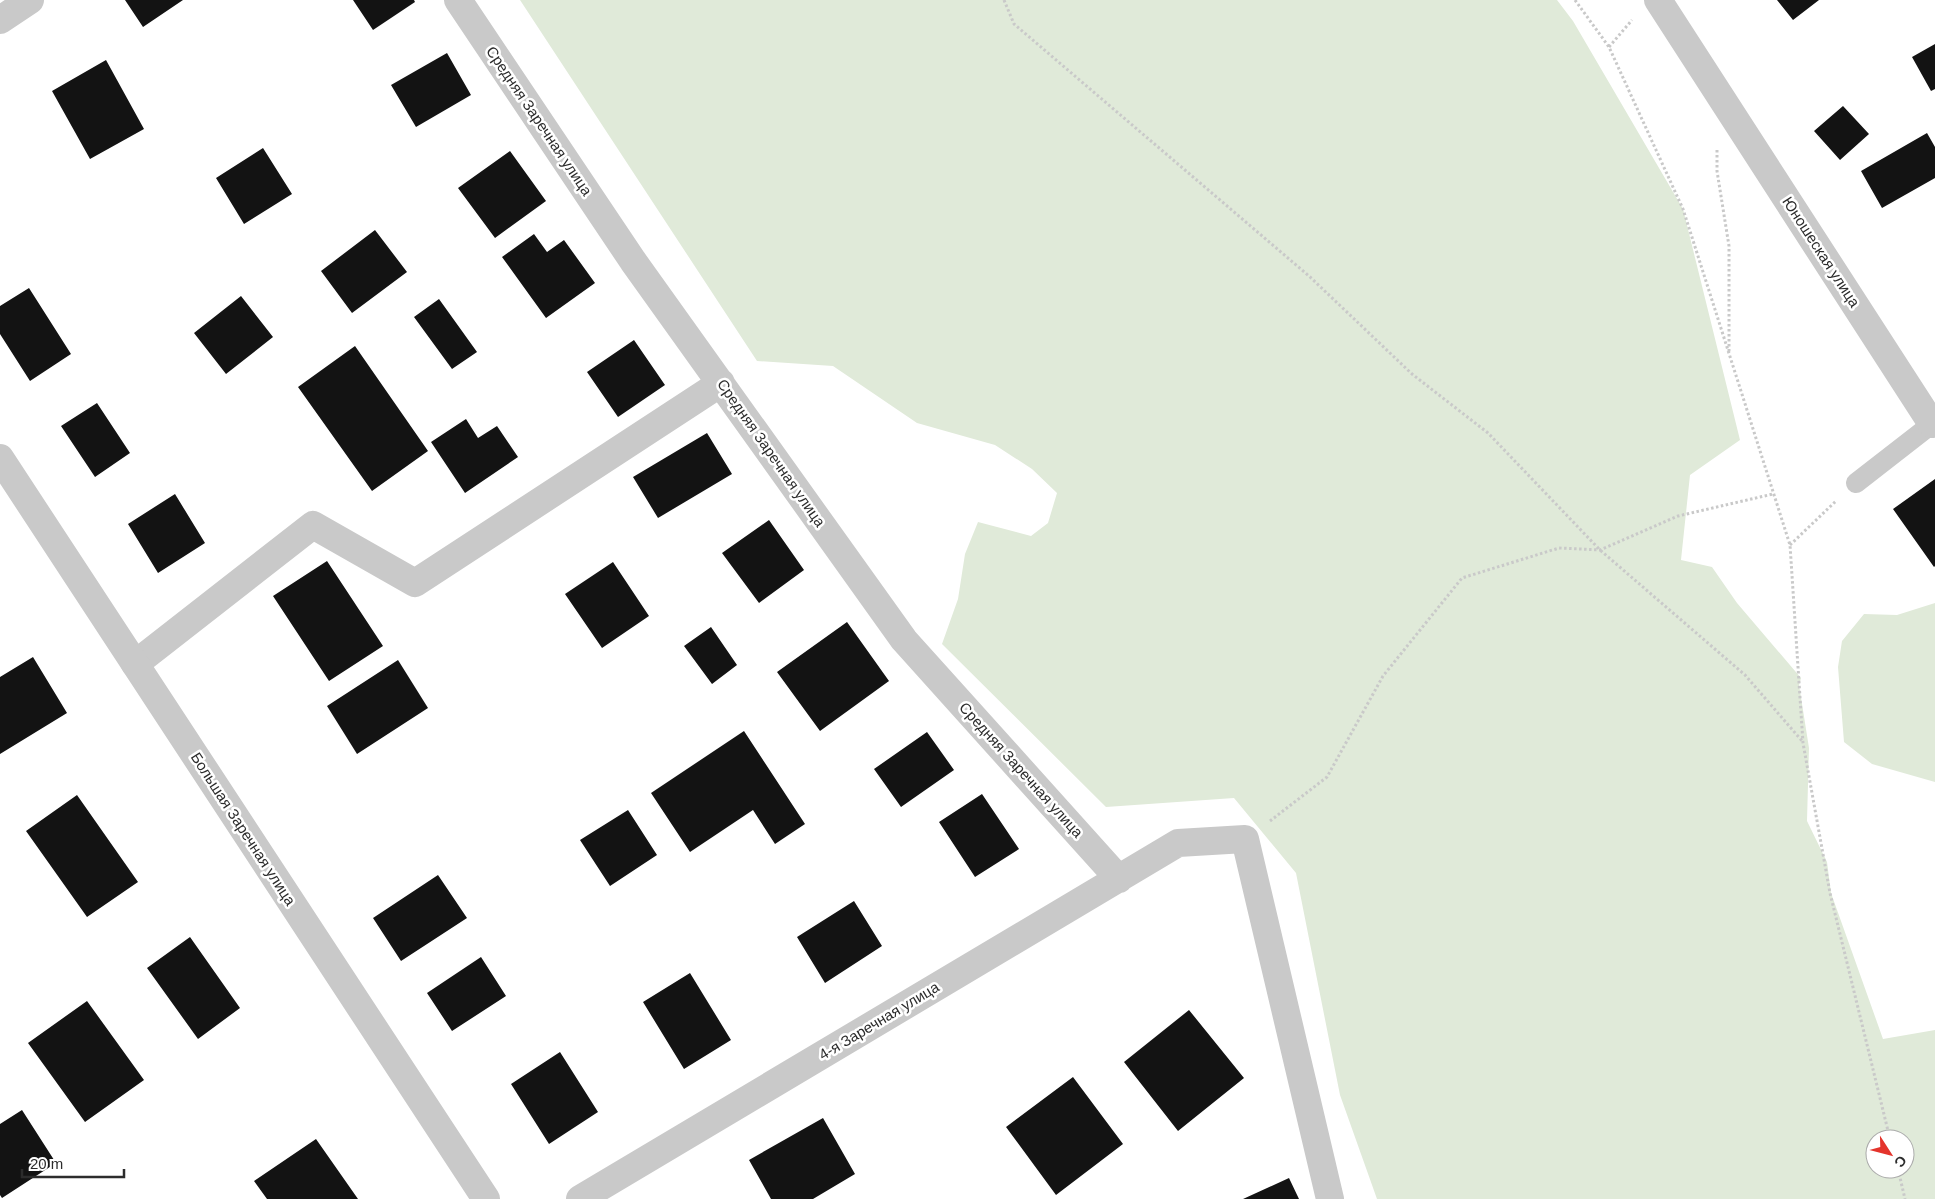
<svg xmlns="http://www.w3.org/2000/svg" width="1935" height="1199" font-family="Helvetica,sans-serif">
<rect width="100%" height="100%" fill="#fff"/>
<path fill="#e0ead9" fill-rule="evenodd" d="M520,0H1557L1573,21L1683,209L1740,440L1690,475L1681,560L1712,567L1737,603L1801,678L1799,685L1809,748L1807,821L1827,862L1831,893L1883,1039L1935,1030V1199H1377L1340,1095L1296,873L1234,798L1106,807L942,644L958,599L965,554L978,522L1031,536L1048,523L1057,493L1032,469L995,445L917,423L833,366L757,361ZM1875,1139H1905V1169H1875Z
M1935,603V782L1872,764L1844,742L1838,667L1842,641L1864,614L1897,615Z"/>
<path fill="#131313" d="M125,0H183L143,27Z
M353,0H414L415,2L373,30Z
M1777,0H1819L1793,20Z
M1935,44V89L1931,91L1912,57Z
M447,53L471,95L416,127L391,85Z
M106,60L144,129L90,159L52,91Z
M1843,106L1869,134L1840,160L1814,131Z
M1927,133L1935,147V178L1882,208L1861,171Z
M263,148L292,194L244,224L216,178Z
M510,151L546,201L495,238L458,188Z
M375,230L407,272L352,313L321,271Z
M534,234L547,252L564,240L595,283L546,318L502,257Z
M29,288L71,354L30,381L0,334V306Z
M241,296L273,337L226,374L194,333Z
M439,299L477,352L452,369L414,317Z
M634,340L665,385L618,417L587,372Z
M355,346L428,451L372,491L298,387Z
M97,403L130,453L95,477L61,426Z
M466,419L478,438L497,426L518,457L465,493L431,442Z
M707,433L732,474L658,518L633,477Z
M1935,479V566L1934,567L1893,509Z
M175,494L205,543L158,573L128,524Z
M769,520L804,570L759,603L722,553Z
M327,561L383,646L329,681L273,596Z
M613,562L649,616L602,648L565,594Z
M847,622L889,681L820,731L777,672Z
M711,627L737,665L712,684L684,646Z
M33,657L67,713L0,754V677Z
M398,660L428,708L357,754L327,706Z
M744,731L805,824L775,844L753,810L690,852L651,793Z
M927,732L954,770L901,807L874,769Z
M982,794L1019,849L975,877L939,822Z
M77,795L138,882L87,917L26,831Z
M628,810L657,855L610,886L580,840Z
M438,875L467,918L401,961L373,918Z
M854,901L882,946L825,983L797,937Z
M190,937L240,1008L198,1039L147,968Z
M481,957L506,996L452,1031L427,993Z
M690,973L731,1040L684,1069L643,1002Z
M87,1001L144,1080L85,1122L28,1043Z
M1189,1010L1244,1078L1178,1131L1124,1062Z
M560,1052L598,1112L549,1144L511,1084Z
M1073,1077L1123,1144L1056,1195L1006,1127Z
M22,1110L56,1163L2,1198L0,1195V1124Z
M823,1118L855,1174L813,1199H771L749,1160Z
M316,1139L358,1199H267L254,1181Z
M1289,1178L1299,1199H1243Z"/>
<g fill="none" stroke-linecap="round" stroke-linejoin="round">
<path stroke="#c9c9c9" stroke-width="3" stroke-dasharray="2.5 2.5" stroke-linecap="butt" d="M1004,0L1014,24L1309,276L1412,374L1488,433L1600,550L1745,675L1803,742
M1575,0L1609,47L1683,209L1790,545L1803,743L1830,893L1890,1139
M1609,47L1632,20
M1717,150V171L1729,246V353
M1790,545L1836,501
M1270,821L1327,777L1383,676L1462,578L1559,548L1600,550L1678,516L1773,494
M1898,1169L1905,1199"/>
<path stroke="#c9c9c9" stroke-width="20" d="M1856,483L1932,424"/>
<path stroke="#c9c9c9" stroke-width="28" d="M458,0L633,261L904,640L1119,879
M1658,0L1932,424
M0,20L30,0
M135,664L313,525L415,583L721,383
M580,1199L1178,843L1245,839L1330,1199"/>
<path stroke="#c9c9c9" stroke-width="28" d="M0,458L486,1199"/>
</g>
<g text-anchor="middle" stroke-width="5" stroke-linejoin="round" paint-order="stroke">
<g font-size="15" fill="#2c2c2c" stroke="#fff">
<text transform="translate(539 121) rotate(56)" y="5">Средняя Заречная улица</text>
<text transform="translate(1821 252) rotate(57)" y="5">Юношеская улица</text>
<text transform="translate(771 453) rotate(55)" y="5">Средняя Заречная улица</text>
<text transform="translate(1021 770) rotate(48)" y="5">Средняя Заречная улица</text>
<text transform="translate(243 829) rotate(57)" y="5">Большая Заречная улица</text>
<text transform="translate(879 1021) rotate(-31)" y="5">4-я Заречная улица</text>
</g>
</g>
<g transform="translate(1890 1154) rotate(126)"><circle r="24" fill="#ffffff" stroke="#ababab"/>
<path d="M0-4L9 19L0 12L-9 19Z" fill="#e4342c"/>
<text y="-8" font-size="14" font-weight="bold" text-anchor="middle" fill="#2c2c2c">С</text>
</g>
<path d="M22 1169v8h102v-8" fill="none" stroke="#2c2c2c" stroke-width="2.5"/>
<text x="30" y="1169" font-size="15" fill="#2c2c2c" stroke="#ffffff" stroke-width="4" paint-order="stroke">20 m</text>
</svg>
